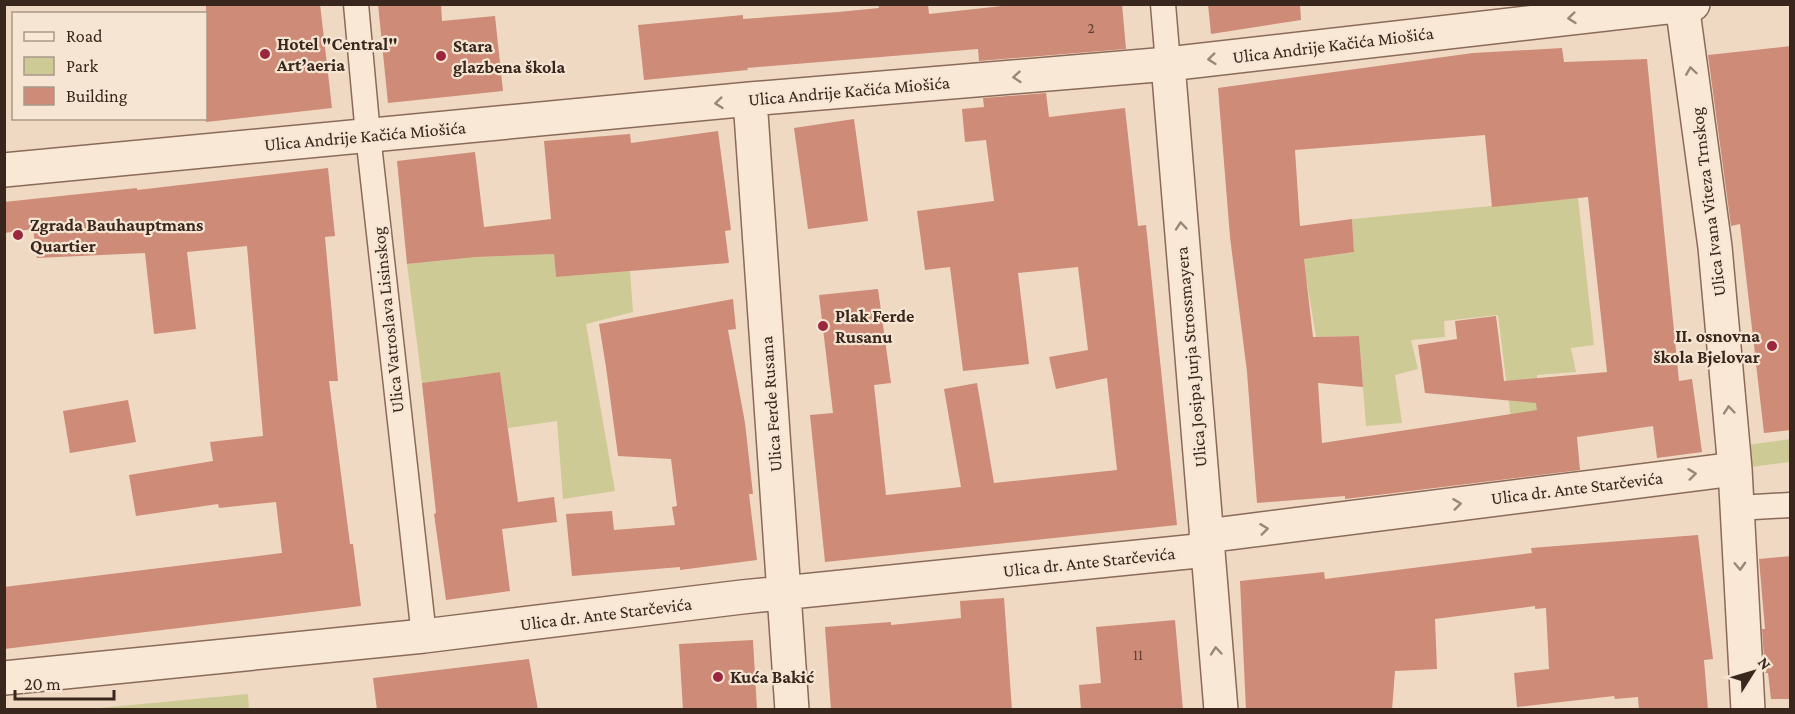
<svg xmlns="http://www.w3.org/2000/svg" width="1795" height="714" font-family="'Crimson Pro',serif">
<rect width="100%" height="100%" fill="#efd9c2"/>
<path fill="#ceca96" d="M1578,198L1594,345L1571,348L1576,372L1537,375L1540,431L1513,436L1498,315L1444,321L1445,337L1411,340L1418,369L1395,375L1402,423L1366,426L1359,336L1316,337L1303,259L1354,252L1352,219Z
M554,254L556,277L630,271L633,312L586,324L615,491L563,499L557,421L508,428L500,372L422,383L407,264L476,257Z
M1790,439V462L1735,469L1732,447Z
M248,694L249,709H89Z"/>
<path fill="#ce8b77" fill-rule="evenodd" d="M206,4H320L332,108L206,122Z
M378,4H441L442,21L495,16L503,91L388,103Z
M878,4H928L929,14L1020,4H1122L1126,49L979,61L978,49L747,68L748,70L644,80L638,25L743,15V19L838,12L879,8Z
M1208,4H1300L1301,20L1211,34Z
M1791,46V430L1764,433L1740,224L1731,226L1708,55Z
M1562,48L1564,62L1647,59L1679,381L1692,379L1702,452L1657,458L1653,426L1577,437L1580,470L1345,499V496L1257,503L1247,372L1230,237L1218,88L1473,53ZM1485,135L1492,207L1588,197L1607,372L1504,381L1496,316L1455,321L1457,339L1418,345L1425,393L1536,403L1537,410L1322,443L1318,383L1363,387L1359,336L1313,337L1304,259L1354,252L1352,219L1300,226L1295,150Z
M1046,93L1049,117L1125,108L1138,226L1146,225L1177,525L825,562L810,415L833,413L819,295L878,289L891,383L874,385L886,495L961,487L944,389L977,383L994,483L1117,470L1107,378L1056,389L1049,357L1088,350L1078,267L1018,273L1029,364L963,371L950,267L925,270L917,211L994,201L986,140L965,142L962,109L984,107L983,98Z
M854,119L868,221L808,229L794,128Z
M718,131L731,230L725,231L729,263L556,277L554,254L476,257L407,264L397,161L475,152L484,227L551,219L544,141L630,134L631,143Z
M328,168L335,236L325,237L338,381H329L350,544H353L361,606L4,649V587L282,553L276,502L219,508L218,504L136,516L129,475L213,461L210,442L263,436L247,246L187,252L196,329L154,334L145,253L37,258L33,229L4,233V202L137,188V190Z
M733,299L736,329L728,330L745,423L753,494H749L757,560L680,570V567L572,576L566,514L612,511L614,530L675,525L672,507L677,506L671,459L618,456L606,367L599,324Z
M500,372L518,502L554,497L557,522L502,529L510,591L446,600L434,514L436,513L422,383Z
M128,400L136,442L70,453L63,411Z
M1698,535L1713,659L1704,660L1708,710H1639L1638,697L1615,699L1614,696L1517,707L1514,673L1549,669L1546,608L1535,609V606L1435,619L1437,669L1395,671L1392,710H1246L1240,581L1324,572L1325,579L1532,553L1531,548Z
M1791,556V699H1771L1768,673H1765L1762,629H1765L1759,559Z
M1004,598L1012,710H831L825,627L891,622V625L961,618L960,601Z
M1175,620L1183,710H1081L1079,685L1101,683L1096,627Z
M753,640L757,710H683L679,644Z
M529,659L538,710H377L373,678Z"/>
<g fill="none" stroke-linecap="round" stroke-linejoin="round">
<defs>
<path id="pedestrian" d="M356,4L368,135L424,636
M1163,4L1168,64
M1737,508L1790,505"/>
<path id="minor" d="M1682,4L1715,247L1735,469L1748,710
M1168,64L1221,710
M750,99L792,710
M4,170L750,99L1168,64L1693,4
M1206,536L1735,469
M4,678L424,636L742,597L1207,550"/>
</defs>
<use href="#pedestrian" stroke="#8a6a59" stroke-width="27"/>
<use href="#minor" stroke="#8a6a59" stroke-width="36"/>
<use href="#pedestrian" stroke="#fae8d6" stroke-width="24"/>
<use href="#minor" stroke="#fae8d6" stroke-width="33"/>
</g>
<defs><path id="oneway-chevron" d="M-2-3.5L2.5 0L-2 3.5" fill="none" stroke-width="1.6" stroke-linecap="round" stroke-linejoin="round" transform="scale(1.5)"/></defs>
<g stroke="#9a877a">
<use href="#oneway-chevron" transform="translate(1572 18) rotate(174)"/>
<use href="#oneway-chevron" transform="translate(1212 59) rotate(174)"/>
<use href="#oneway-chevron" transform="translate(1691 71) rotate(-98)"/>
<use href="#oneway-chevron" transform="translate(1017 77) rotate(175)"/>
<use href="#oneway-chevron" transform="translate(719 103) rotate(174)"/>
<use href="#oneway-chevron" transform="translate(1181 226) rotate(-95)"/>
<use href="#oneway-chevron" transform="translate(1729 410) rotate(-95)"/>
<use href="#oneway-chevron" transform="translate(1692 474) rotate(-7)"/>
<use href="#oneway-chevron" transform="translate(1457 504) rotate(-7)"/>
<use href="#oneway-chevron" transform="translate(1264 529) rotate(-7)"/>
<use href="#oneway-chevron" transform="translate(1740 566) rotate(87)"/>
<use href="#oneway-chevron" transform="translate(1216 651) rotate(-95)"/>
</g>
<g fill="#9a273e" stroke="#f6e5d2" stroke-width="2">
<circle cx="265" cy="54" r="6"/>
<circle cx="441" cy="56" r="6"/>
<circle cx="18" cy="235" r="6"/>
<circle cx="823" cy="326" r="6"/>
<circle cx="1772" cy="346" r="6"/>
<circle cx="718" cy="677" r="6"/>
</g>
<g text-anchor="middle" stroke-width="4.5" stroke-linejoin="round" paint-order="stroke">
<g font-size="15" fill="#5e3f34">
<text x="1091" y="33">2</text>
<text x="1138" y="660">11</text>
</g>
<g font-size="18" font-weight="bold" fill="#39261d" stroke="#f6e5d2" text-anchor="start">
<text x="277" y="50">Hotel "Central"<tspan x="277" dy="21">Art’aeria</tspan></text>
<text x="453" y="52">Stara<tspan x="453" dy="21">glazbena škola</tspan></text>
<text x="30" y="231">Zgrada Bauhauptmans<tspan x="30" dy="21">Quartier</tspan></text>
<text x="835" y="322">Plak Ferde<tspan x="835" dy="21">Rusanu</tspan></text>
<text x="1760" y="342" text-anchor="end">II. osnovna<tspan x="1760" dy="21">škola Bjelovar</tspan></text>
<text x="730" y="683">Kuća Bakić</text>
</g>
<g font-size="18" fill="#39261d" stroke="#f6e5d2">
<text transform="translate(1333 45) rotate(-7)" y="6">Ulica Andrije Kačića Miošića</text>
<text transform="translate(849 91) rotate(-5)" y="6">Ulica Andrije Kačića Miošića</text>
<text transform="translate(365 136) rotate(-5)" y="6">Ulica Andrije Kačića Miošića</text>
<text transform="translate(1708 202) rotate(-97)" y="6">Ulica Ivana Viteza Trnskog</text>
<text transform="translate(388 320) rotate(-96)" y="6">Ulica Vatroslava Lisinskog</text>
<text transform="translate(1191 357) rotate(-95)" y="6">Ulica Josipa Jurja Strossmayera</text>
<text transform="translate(771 404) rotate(-94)" y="6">Ulica Ferde Rusana</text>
<text transform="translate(1577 488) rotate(-7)" y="6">Ulica dr. Ante Starčevića</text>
<text transform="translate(1089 562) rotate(-6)" y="6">Ulica dr. Ante Starčevića</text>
<text transform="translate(606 614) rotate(-7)" y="6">Ulica dr. Ante Starčevića</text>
</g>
</g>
<rect width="1795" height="714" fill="none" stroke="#39261d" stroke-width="12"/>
<rect x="12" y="12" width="195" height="108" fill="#f6e5d2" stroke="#aa998a" stroke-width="1.5"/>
<rect x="24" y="32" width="30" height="9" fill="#fae8d6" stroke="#aa998a" stroke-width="1.5"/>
<text x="66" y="42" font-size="18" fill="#39261d">Road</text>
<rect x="24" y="57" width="30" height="18" fill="#ceca96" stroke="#aa998a" stroke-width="1.5"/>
<text x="66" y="72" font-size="18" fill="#39261d">Park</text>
<rect x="24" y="87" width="30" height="18" fill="#ce8b77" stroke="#aa998a" stroke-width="1.5"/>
<text x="66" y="102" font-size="18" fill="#39261d">Building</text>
<g transform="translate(1753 672) rotate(53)" stroke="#f6e5d2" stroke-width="4.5" paint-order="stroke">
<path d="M0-4.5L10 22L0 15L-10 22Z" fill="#39261d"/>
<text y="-9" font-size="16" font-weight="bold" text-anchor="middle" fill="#39261d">N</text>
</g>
<path d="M15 690v9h99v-9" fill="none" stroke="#39261d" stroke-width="3"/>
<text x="24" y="690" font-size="18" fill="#39261d" stroke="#f6e5d2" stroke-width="4.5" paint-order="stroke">20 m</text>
</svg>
